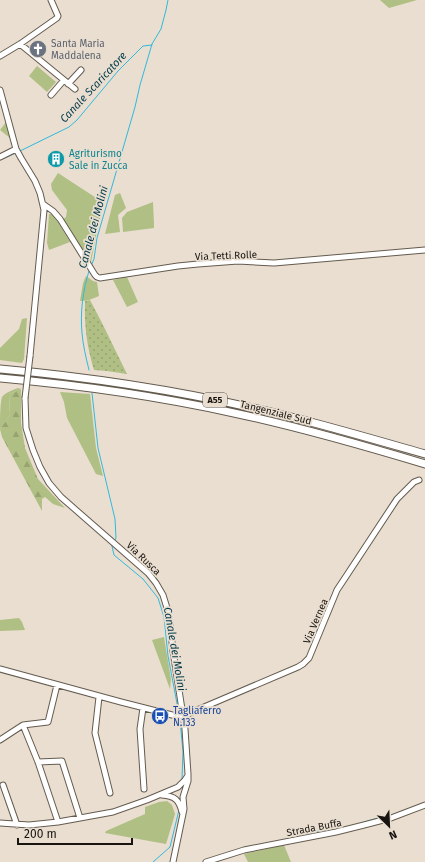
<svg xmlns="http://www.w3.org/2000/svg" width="425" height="862" font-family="'Fira Sans',sans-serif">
<defs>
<pattern id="forest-firs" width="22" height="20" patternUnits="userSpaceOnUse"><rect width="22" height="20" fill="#b0bf83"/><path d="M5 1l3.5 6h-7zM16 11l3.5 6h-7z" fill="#97a370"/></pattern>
<pattern id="garden-dots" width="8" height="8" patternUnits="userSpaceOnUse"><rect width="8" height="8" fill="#b0bf83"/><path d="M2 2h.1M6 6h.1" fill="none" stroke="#97a370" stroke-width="1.8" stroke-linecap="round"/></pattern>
</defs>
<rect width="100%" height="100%" fill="#e9ded0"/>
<path fill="#b0bf83" d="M380,0H417L389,8Z
M37,66L56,82L47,92L29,76Z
M6,122L10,138L0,130Z
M58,173L104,203L96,236L91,262L62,220L66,217L67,210L52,190L51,184Z
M120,193L126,208L118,215L120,232L105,234L115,195Z
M153,202L154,224V228L123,232L122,218L127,212Z
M49,214H53L70,242L49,250L47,243Z
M86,276L93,281L97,282L99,296C92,299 87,301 80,301L83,283Z
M127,277L138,302L127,307L113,280Z
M27,318L24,359L22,363L0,360V348L19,329L22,319Z
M18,388L21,389L9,394L10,415L0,429C0,421 0,403 2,397C6,392 13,390 18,388Z
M60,392L90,394L96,448L103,476L96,474L67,418L64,402Z
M19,618L22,622L25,630L0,631V620Z
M164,637L171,679L170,689L152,640Z
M167,801L172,805L175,814L166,844L105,833L106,831L145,814V807L159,802Z
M284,845L291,862H248L244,854Z"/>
<path fill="url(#forest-firs)" d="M21,389V423L25,448L38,479L65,508L53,504L45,497L42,499V511L2,437L0,429L10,415L9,394Z"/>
<path fill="url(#garden-dots)" d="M90,300L102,323L127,374L107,371L94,370C87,347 84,326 85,301Z"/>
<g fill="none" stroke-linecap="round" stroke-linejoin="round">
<path stroke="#31b9dc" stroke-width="1" d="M20,151L69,127L77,120L118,71L143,46L152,45
M0,160L16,153
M91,266L94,259L97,238L135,107L140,85L152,44L161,29L166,10L168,0
M89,370C86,358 83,345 82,333C80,312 83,290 89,271
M92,393L98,448L115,519L116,538L115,540
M112,545V546L114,555L143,579L158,598L164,617L168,656L179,714
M180,720L183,752L182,779
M361,823L381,817
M301,834L326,831
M153,862L170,847L179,810"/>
<defs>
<path id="minor" d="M20,44L75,89
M0,56L20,44L57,18L58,16L51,0
M68,84L81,70
M0,90L16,149L21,158L35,181L40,193L44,210L30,356
M51,95L64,80
M0,157L16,149
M43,204L53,211L60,219L95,275L97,277L100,278L178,266L198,264L238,261L274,263L425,250
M25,398L26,428L33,450L40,467L49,483L61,497L148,573L156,583L163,595L167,608L170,624L173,651L185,729L188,774V781L183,797L184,809L173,862
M0,669L121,702L184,718
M99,697L95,733L110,793
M143,708L140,729L144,789
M184,718L190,713L298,667L303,664L309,658L337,590L343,581L397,499L414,482L419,480
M23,725L38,762L58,822
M0,740L23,725L48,722L57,685
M38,762L62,761L80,818
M3,785L17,825
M162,795C175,796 179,800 182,812
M0,823L29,825L58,822L113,812L147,800L178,787L185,780L187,777
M206,862L244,850L336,832L364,825L391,818L425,805"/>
<path id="highway" d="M0,369C101,378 201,394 299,419C342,430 383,442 425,454
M0,378C79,385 157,396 234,413C299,427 362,445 425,464"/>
</defs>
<use href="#minor" stroke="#645b4f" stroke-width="7"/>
<use href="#highway" stroke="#645b4f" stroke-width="9"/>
<use href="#minor" stroke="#fff" stroke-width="5"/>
<use href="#highway" stroke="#fff" stroke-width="7"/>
<defs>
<path id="minor-bridge" d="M25,398L30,356"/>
</defs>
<use href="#minor-bridge" stroke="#645b4f" stroke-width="7" stroke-linecap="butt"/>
<use href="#minor-bridge" stroke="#fff" stroke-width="5"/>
</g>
<defs>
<symbol id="church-disc" viewBox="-11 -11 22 22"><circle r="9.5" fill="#6b7280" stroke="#e9ded0"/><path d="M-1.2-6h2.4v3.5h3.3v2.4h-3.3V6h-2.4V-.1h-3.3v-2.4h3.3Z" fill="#fff"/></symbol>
<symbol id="building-disc" viewBox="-11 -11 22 22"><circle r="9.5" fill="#0f9aa8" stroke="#e9ded0"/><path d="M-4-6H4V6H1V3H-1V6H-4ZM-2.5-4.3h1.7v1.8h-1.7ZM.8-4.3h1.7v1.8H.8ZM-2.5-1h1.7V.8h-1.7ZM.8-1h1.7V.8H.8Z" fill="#fff"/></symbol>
<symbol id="bus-disc" viewBox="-11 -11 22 22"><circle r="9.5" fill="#1a4fb4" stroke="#e9ded0"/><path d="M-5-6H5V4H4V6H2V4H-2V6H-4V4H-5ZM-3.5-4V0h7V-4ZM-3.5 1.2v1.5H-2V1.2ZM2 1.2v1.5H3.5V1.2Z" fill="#fff"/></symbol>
</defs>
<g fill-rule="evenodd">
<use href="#church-disc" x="28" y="39" width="20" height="20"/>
<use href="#building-disc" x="46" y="149" width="20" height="20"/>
<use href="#bus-disc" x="150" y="706" width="20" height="20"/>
</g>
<g text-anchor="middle" stroke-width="3.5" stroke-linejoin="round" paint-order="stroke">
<rect fill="#e9ded0" stroke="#575149" stroke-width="1" x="203" y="393" width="24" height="14" rx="3"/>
<g font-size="9" font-weight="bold" fill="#18140f">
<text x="215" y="403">A55</text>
</g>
<g font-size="10" fill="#5b616d" stroke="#e9ded0" text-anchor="start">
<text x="51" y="47">Santa Maria<tspan x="51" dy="12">Maddalena</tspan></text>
</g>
<g font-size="10" fill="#0d838f" stroke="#e9ded0" text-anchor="start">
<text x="69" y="157">Agriturismo<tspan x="69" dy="12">Sale in Zucca</tspan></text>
</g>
<g font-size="10" fill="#18140f" stroke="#e9ded0">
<text transform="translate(226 255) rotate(-2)" y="4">Via Tetti Rolle</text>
<text transform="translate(276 412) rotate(14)" y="4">Tangenziale Sud</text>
<text transform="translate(144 558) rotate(44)" y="4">Via Rusca</text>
<text transform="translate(315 621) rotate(-67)" y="4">Via Vernea</text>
<text transform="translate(314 827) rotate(-11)" y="4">Strada Buffa</text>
</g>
<g font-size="10" fill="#164399" stroke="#e9ded0" text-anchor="start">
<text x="173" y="714">Tagliaferro<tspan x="173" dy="12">N.133</tspan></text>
</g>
<g font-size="11" font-style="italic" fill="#003a49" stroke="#e9ded0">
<text transform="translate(93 87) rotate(-47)" y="4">Canale Scaricatore</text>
<text transform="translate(93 227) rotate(-75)" y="4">Canale dei Molini</text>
<text transform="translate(175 649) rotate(80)" y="4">Canale dei Molini</text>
</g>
</g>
<g transform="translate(389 826) rotate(156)" stroke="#e9ded0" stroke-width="3" paint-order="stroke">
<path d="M0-3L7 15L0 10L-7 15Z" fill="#18140f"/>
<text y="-6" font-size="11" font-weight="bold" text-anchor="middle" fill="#18140f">N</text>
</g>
<path d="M18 838v6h114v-6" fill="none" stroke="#18140f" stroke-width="2"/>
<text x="24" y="838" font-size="12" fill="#18140f" stroke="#e9ded0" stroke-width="3" paint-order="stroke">200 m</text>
</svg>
